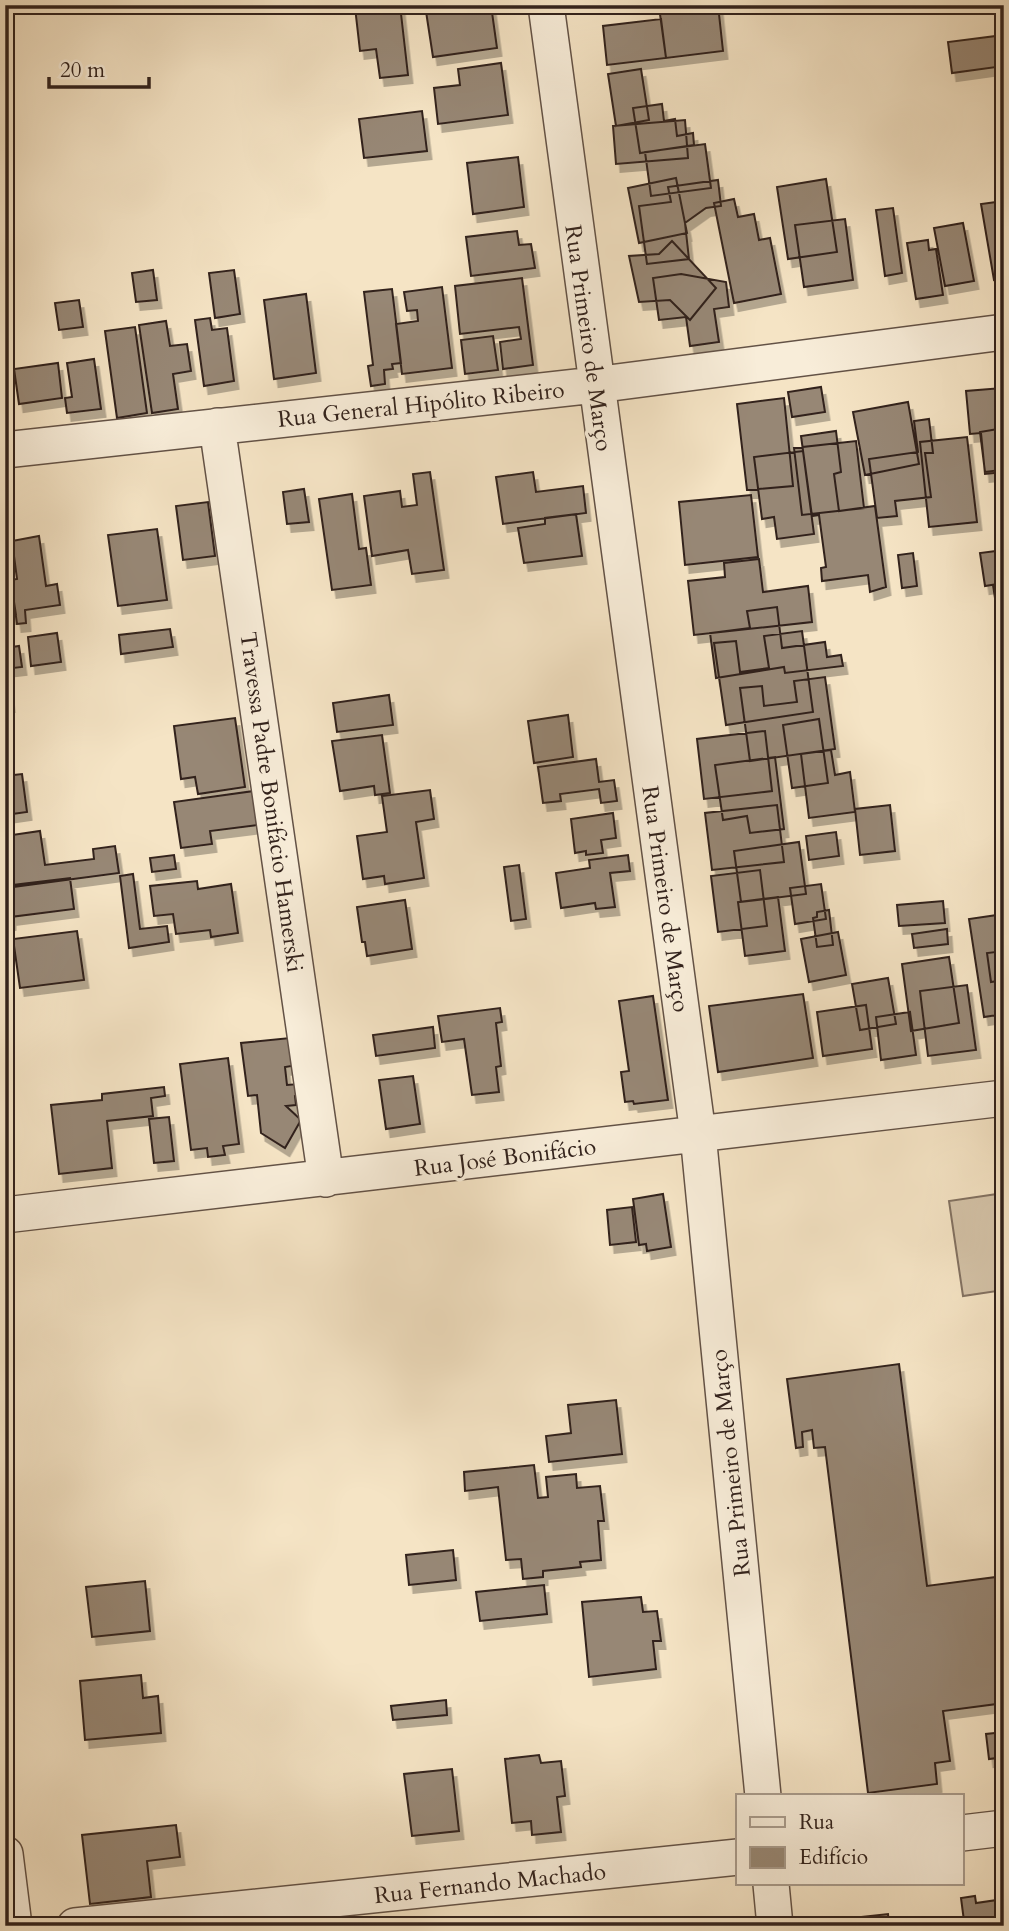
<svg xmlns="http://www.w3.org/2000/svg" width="1009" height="1931" font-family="Cardo,serif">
<defs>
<filter id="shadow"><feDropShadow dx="4.5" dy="8" stdDeviation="0" flood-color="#0004"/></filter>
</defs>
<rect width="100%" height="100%" fill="#f5e4c5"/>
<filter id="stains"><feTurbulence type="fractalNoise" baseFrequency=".00286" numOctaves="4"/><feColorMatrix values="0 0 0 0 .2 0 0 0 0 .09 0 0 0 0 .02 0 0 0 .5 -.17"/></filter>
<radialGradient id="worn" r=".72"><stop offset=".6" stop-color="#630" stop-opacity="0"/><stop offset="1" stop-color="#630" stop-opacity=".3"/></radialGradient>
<path fill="#d4c3a8" stroke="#837262" stroke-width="2" d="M1004,1193V1290L963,1296L949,1201Z"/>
<path fill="#978774" stroke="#32221c" stroke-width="2" filter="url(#shadow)" d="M366,5H400L408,75L380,78L376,49L360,51L355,7Z
M425,5H452V9L465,5H491L497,48L433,57Z
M677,5H718L723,51L666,58L659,7Z
M661,19L666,58L607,65L603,26Z
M1004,35V66L952,73L948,42Z
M501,63L508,115L438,124L434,88L460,85L458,69Z
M641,69L649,120L616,126L608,74Z
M662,104L664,121L675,119L677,136L693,133L694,145L640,153L633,108Z
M422,111L427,151L364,158L359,119Z
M685,120L688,158L616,164L613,126Z
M705,144L711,188L651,196L645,152Z
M518,157L524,207L473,214L467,163Z
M676,178L687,233L639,243L628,188Z
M826,179L837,252L788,259L777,187Z
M718,180L721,206L706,208L685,223L689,259L647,264L639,206L671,202L668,187Z
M734,199L738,217L754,214L759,240L770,238L781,294L734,303L714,203Z
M1004,201V278L994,280L981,204Z
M893,208L902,273L885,276L876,210Z
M1004,216V249L1000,217Z
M845,219L853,280L804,287L795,225Z
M963,223L974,281L945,286L934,228Z
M517,231L519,245L531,244L535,268L471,276L466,237Z
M928,240L929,250L936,249L943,295L916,299L907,243Z
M672,241L716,288L690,320L670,300L639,302L629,256L659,254Z
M153,270L157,300L136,302L132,273Z
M234,270L240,314L215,318L209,273Z
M681,274L726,282L729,307L714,309L719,342L690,346L686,317L659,320L653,278Z
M522,278L533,365L503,369L500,342L521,339L519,327L460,334L455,286Z
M442,287L452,368L402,374L396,324L418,321L417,310L407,311L404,292Z
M392,289L401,363L392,364L393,369L384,370L385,384L371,386L368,366L373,365L364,292Z
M306,294L316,373L274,379L264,300Z
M79,300L83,327L59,330L55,303Z
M210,318L212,330L227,328L234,381L204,386L195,320Z
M166,321L170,346L187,344L191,371L173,374L178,409L152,413L139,325Z
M135,327L147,413L117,418L105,331Z
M493,336L498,370L465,374L461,340Z
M94,359L101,409L67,413L65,398L72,397L67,363Z
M58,363L62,398L19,404L14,369Z
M821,387L825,412L792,417L788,392Z
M1002,388L1004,472L985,474L981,433L970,434L966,391Z
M784,398L793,486L747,490L737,404Z
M908,402L919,464L865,475L853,412Z
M929,419L933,453H925L931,497L895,501L897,516L877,518L869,459L918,452L914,421Z
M1004,428V497L1000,470L985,472L980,432Z
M836,431L841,472L834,474L839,511L875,506L886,587L870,592L868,575L822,581L821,568L826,567L819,515L812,516L801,436Z
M967,437L977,522L929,527L920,442Z
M856,441L864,508L802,515L794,448Z
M803,451L814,534L777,539L774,517L762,519L754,457Z
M430,472L444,570L412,574L408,550L372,556L364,496L400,491L402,507L417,505L413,474Z
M533,472L536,492L583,486L586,513L503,524L496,477Z
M304,489L309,522L287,524L283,492Z
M352,494L359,549L366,548L371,585L332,590L319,499Z
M751,495L758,557L685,565L679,502Z
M208,502L215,556L183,560L176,506Z
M576,514L582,556L524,563L518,528L545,524V518Z
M157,529L167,600L118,606L108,535Z
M39,536L46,586L57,584L60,605L25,610L26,623L17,624L11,580L17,579L12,541Z
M1004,550V583L985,586L980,553Z
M913,553L917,586L902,588L898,555Z
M759,559L763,592L808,586L812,622L694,635L688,581L725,577L724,563Z
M1004,583V656L993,585Z
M12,589L16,615L5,617V590Z
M777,607L782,648L825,642L827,657L841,655L843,666L785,673L784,667L716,678L710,633L750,628L747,611Z
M170,629L173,647L121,654L119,635Z
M802,631L813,712L726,725L714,643L736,641L740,672L769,668L764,636Z
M57,633L61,662L31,666L28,637Z
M19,646L22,667L5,669V648Z
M5,669L10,704H5Z
M825,677L835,749L750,761L740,688L762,686L764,706L797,702L794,681Z
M389,695L393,725L337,732L333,703Z
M568,715L573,757L534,763L528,721Z
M235,718L245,787L198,794L195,777L181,779L174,726Z
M819,719L828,783L792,788L783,725Z
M765,731L772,791L704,799L697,739Z
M382,735L390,793L375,795L374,786L340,791L332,741Z
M831,750L835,775L850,772L855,812L809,818L801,754Z
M775,757L784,829L750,833L747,816L723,820L715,765Z
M596,759L599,782L614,780L617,801L601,803L599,789L560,794L561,801L543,803L538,767Z
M22,774L27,812L5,815V776Z
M430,790L434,819L416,822L424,878L385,884L384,876L363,879L357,836L387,832L382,796Z
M254,791L258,825L210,831L212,844L181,848L174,802Z
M777,805L784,862L712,870L705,813Z
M890,805L895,851L860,855L855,809Z
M613,813L616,838L601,840L603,853L586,855V851L575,853L571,819Z
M40,831L45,865L94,859L93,849L115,846L119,873L5,888V836Z
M836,832L839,856L809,860L806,836Z
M799,842L806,894L741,902L734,851Z
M174,855L176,869L152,872L150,858Z
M628,855L630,871L610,873L615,907L596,909L595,903L561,908L556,873L590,868L589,860Z
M519,865L526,919L511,921L504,867Z
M760,870L767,926L718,932L711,876Z
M133,874L140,929L167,926L169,942L129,948L120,876Z
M70,878L74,909L11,917V922L5,923V886Z
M197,881L198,889L231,884L238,933L211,937L210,930L176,934L173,914L154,916L150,886Z
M821,884L826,919L795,924L790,888Z
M778,897L785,951L745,956L738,902Z
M405,900L412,949L367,956L365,942H362L357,907Z
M943,901L945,923L899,926L897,905Z
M829,910L833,945L817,947L813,918L817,917V912Z
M1004,914V1014L984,1017L969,919Z
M947,929L948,944L914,948L912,934Z
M77,931L84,980L20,988L13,939Z
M838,932L846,975L809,982L801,939Z
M1004,951V980L991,982L987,953Z
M949,957L959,1023L911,1031L902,964Z
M888,978L896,1024L860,1030L852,984Z
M967,985L976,1050L928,1056L920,991Z
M803,994L813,1058L718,1072L709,1006Z
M653,996L668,1100L634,1104L633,1101L625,1102L621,1072L629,1071L619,1001Z
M866,1005L872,1049L823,1056L817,1012Z
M500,1008L502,1022L496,1023L501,1066L496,1067L499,1092L472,1095L464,1039L442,1042L438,1016Z
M1004,1011V1036L998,1037L995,1012Z
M910,1012L916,1055L881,1060L876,1017Z
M433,1027L435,1048L376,1056L373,1035Z
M300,1037L304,1064L285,1067L287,1085L299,1084L301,1095L295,1096L296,1105L286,1106L301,1120L285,1148L261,1133L257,1095L248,1096L241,1043Z
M228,1058L239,1144L223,1146L225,1155L208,1157L207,1148L191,1150L180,1064Z
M413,1076L420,1124L386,1129L379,1080Z
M164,1087L165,1096L151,1098L153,1116L107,1121L112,1168L59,1174L51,1105L102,1100V1094Z
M169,1117L174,1161L154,1163L149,1119Z
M663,1194L671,1247L647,1251L646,1244L639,1245L633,1199Z
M632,1207L636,1242L610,1245L607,1210Z
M899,1364L927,1586L1004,1576V1703L943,1711L950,1761L935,1763L937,1784L868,1793L825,1447L814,1448L812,1430L802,1432L803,1447L796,1448L787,1379Z
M616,1400L622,1454L549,1462L546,1436L571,1433L568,1405Z
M534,1465L538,1498L548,1497L546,1477L576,1474L577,1488L600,1486L604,1521H598L601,1560L580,1562L581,1567L543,1571V1577L523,1579L521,1559L506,1560L498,1487L465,1491L464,1472Z
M453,1550L456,1580L409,1585L406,1555Z
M145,1581L150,1631L92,1637L86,1587Z
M544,1585L547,1614L480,1621L476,1592Z
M641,1597L643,1612L657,1611L661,1641H653L656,1669L589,1677L582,1602Z
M141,1675L143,1698L158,1696L161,1733L85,1740L80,1681Z
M446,1700L447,1715L393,1720L391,1706Z
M1004,1732V1757L989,1759L986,1734Z
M539,1755L541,1763L561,1761L565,1796L557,1797L561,1832L532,1835L531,1821L512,1823L505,1759Z
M452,1769L459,1831L412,1836L404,1774Z
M176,1825L180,1857L147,1861L151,1897L90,1904L82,1835Z
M975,1896L976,1903L1004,1899V1926H980L979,1919L964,1921L961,1898Z
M888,1914L889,1926H854L853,1918Z"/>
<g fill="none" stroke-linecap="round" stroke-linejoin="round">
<defs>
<path id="minor" d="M546,5L698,1134L763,1796
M217,426L326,1179
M5,450L595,385L1004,332
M5,1215L1004,1098
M962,1833L1004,1828
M5,1854L14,1926
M771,1884L775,1926
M75,1926L738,1857"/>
</defs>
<use href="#minor" stroke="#635246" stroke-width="38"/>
<use href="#minor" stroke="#f8edd9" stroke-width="35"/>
</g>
<g text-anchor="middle" stroke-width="7" stroke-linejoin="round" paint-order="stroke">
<g font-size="23" fill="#32221c" stroke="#f8edd9">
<text transform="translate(589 338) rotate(82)" y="8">Rua Primeiro de Março</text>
<text transform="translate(421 404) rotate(-6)" y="8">Rua General Hipólito Ribeiro</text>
<text transform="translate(272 802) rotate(82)" y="8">Travessa Padre Bonifácio Hamerski</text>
<text transform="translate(666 899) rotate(82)" y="8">Rua Primeiro de Março</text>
<text transform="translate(505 1157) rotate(-7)" y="8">Rua José Bonifácio</text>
<text transform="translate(730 1463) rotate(-96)" y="8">Rua Primeiro de Março</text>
<text transform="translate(490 1883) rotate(-6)" y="8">Rua Fernando Machado</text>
</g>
</g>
<rect width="1009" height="1931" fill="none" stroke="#f5e4c5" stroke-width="28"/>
<rect x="7" y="7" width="995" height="1917" fill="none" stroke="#32221c" stroke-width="3.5"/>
<rect x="14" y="14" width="981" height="1903" fill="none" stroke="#32221c" stroke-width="2"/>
<rect x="736" y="1794" width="228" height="91" fill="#f8edd9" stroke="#a99c8d" stroke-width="2"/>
<rect x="750" y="1817" width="35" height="10" fill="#f8edd9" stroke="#a99c8d" stroke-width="2"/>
<text x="799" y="1829" font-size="21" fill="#32221c">Rua</text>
<rect x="750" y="1847" width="35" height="21" fill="#978774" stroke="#a99c8d" stroke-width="2"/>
<text x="799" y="1864" font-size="21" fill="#32221c">Edifício</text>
<path d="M49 77v10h100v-10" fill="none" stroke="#32221c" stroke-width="3.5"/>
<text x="60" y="77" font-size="21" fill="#32221c" stroke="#f8edd9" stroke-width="5" paint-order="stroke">20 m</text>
<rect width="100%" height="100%" filter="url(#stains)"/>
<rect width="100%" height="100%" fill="url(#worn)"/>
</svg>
